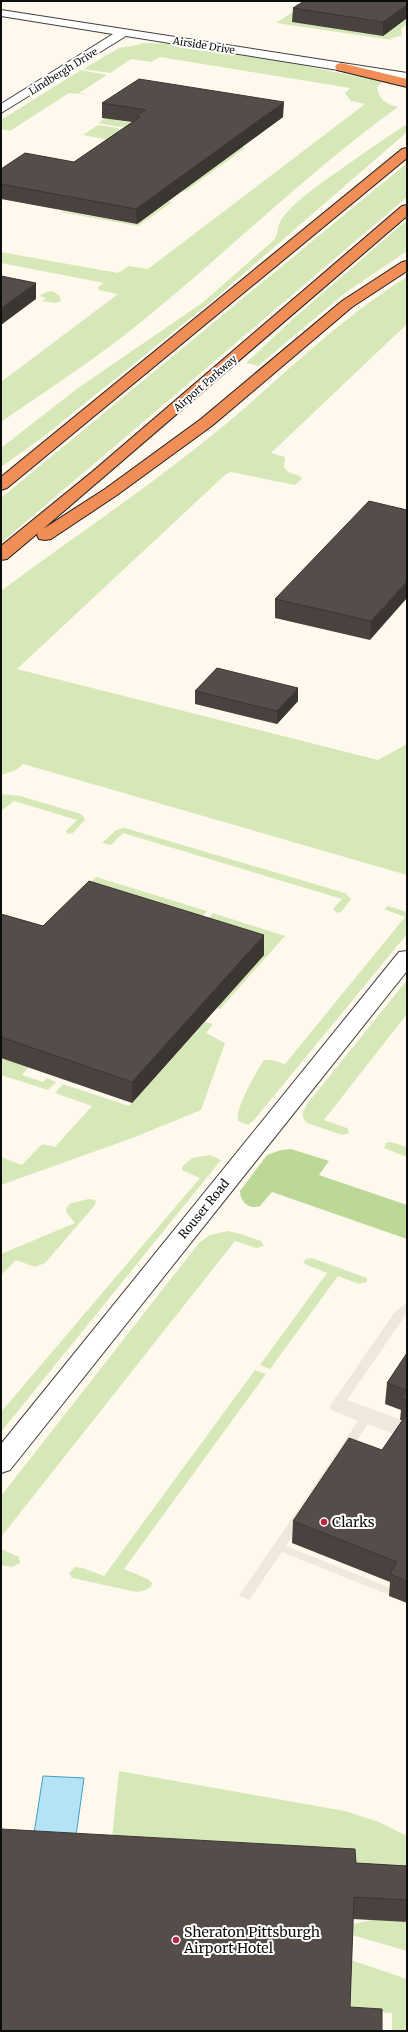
<svg xmlns="http://www.w3.org/2000/svg" width="408" height="2032" font-family="Merriweather,serif">
<rect width="100%" height="100%" fill="#fff9ed"/>
<path fill="#d6e8b8" d="M309,1L407,18V24L401,29L402,35L389,39L395,40H392L276,23Z
M141,43C221,43 304,68 383,81L377,87C379,100 386,104 398,107C309,171 231,249 146,318C100,356 50,388 1,422V382L118,294L99,290L98,287L104,283L1,263V252L118,273L129,266L148,269L365,104L351,101L345,93L350,88L160,57L151,62L131,59L110,73L83,69L119,48L142,44Z
M81,70L107,75L79,93L92,95L69,93L10,131L1,129V120Z
M105,118L144,125L120,127L98,123Z
M407,124V132L212,301L43,437L1,467V448L78,388L202,303L274,240C279,233 277,225 282,218C299,197 323,182 344,167C365,152 385,138 407,124Z
M98,125L118,128L120,131L109,140L83,135Z
M242,147L245,148L186,191L183,190Z
M407,163V197L1,543V498Z
M169,201L172,202L138,226L60,212L62,211L137,224Z
M407,220V251L345,293L258,366L246,363L293,319Z
M407,277V324L271,453L285,457L284,467L288,472L300,476L302,479L295,485L231,472L226,474L17,669L378,760L407,744V875L23,764L16,770L1,775V591C76,535 155,483 227,423C286,373 341,318 407,277Z
M52,291L59,295L61,301L55,303L42,301L46,298L39,296L46,292Z
M1,794L20,796L81,814L85,819L84,821L73,833L67,834L66,831L77,820L14,801L1,811Z
M125,828L345,893L351,899L342,911L337,913L333,909L342,899L123,833L111,845L102,843L116,830Z
M96,877L207,911L188,932L80,893Z
M388,906L407,912V934L254,1120L248,1125L238,1121C234,1111 257,1070 264,1060H271L285,1064L405,917L384,909Z
M213,913L285,936L220,1009L217,1008L194,933Z
M407,980V1014L324,1120L347,1128L349,1133L342,1135L307,1123C300,1116 303,1112 307,1104Z
M205,1022L213,1024L206,1033L225,1043L201,1110L135,1137L1,1185V1157L22,1165L42,1144L55,1147L92,1106L55,1093L63,1084L129,1106Z
M1,1058L29,1067L22,1075L43,1082L47,1078L56,1082L48,1090L1,1075Z
M391,1142L407,1147V1157L384,1148L386,1143Z
M210,1155L221,1160L1,1432V1412L200,1178L182,1170V1167L192,1158Z
M89,1199L96,1200L95,1205L45,1263L35,1267L16,1260L1,1275V1254L75,1223L66,1212L67,1207L71,1203Z
M228,1231L241,1234L261,1241L264,1246L256,1248L235,1241L1,1537V1496L199,1243L210,1235Z
M312,1258L367,1278V1282L359,1284L338,1276L270,1369L260,1365L327,1273L305,1264L303,1262L306,1259Z
M255,1370L266,1374L124,1569L148,1579L152,1583L151,1587L146,1590L137,1592L72,1578L69,1573L75,1567L83,1568L104,1576Z
M1,1549L19,1557L20,1563L12,1567L1,1565Z
M119,1771L345,1811L379,1822L407,1836V1889L110,1857Z
M372,1920L407,1922V1951L352,1935L353,1924Z
M351,1960L407,1979V2031H392V2013L350,2010Z"/>
<path fill="#bbd897" d="M291,1149L329,1161L319,1175L407,1205V1239L272,1192L260,1206C249,1210 240,1202 240,1191L267,1155L281,1150Z"/>
<path fill="#eee8dd" d="M407,1302V1313L347,1400L407,1422L404,1438L368,1424L286,1546L393,1589L389,1595L282,1552L249,1600L239,1596L358,1421L331,1410L330,1406L394,1313Z"/>
<path fill="#b3e3f5" stroke="#3ba0ca" d="M43,1776L84,1778L75,1843L33,1840Z"/>
<g fill="none" stroke-linecap="round" stroke-linejoin="round">
<defs>
<path id="minor" d="M1,10L407,73V81L126,36L1,113V104L113,34L1,16Z
M407,951V971L10,1470L1,1473V1444L399,952Z"/>
<path id="highway" d="M341,63L407,79V87L337,70L335,67L337,64Z
M407,148V158L7,488L1,490V477L402,149Z
M407,205V216L43,529L105,489L201,419L342,301L402,262L407,261V271L352,307L213,425L117,495L51,539L45,540L39,539L37,535L38,533L7,559L1,560V546L92,472L402,206Z"/>
</defs>
<use href="#minor" stroke="#404040" stroke-width="2"/>
<use href="#highway" stroke="#1e1e1e" stroke-width="2"/>
<use href="#minor" fill="#fff" fill-rule="evenodd"/>
<use href="#highway" fill="#f18e58" fill-rule="evenodd"/>
</g>
<path fill="#49423f" d="M407,1V18L383,36L292,22L293,8Z
M102,103L283,117L137,224L1,199V169L74,162L132,122L102,118Z
M407,510L370,640L275,618V599Z
M195,691L298,701L277,724L195,704Z
M1,914L43,926L264,955L132,1103L1,1058Z
M407,1353V1603L389,1596L390,1582L292,1543L293,1521L382,1450L402,1420H400L401,1410L385,1404L387,1383Z
M356,1863L407,1866V1922L353,1919L350,2007L1,2031Z"/>
<path fill="#3c3633" d="M407,5V18L383,36V22Z
M284,102L283,117L137,224L136,209Z
M36,283V299L1,325V308Z
M407,581V598L370,640L371,621Z
M298,688V701L277,724V711Z
M264,935V955L132,1103V1082Z"/>
<path fill="#554d49" stroke="#3c3633" d="M304,1H407V5L383,22L293,8Z
M139,79L284,102L136,209L1,184V169L25,153L74,162L140,117L136,116L146,110L102,103Z
M1,276L36,283L1,308Z
M369,501L407,510V581L371,621L275,599Z
M217,668L298,688L277,711L195,691Z
M89,881L264,935L132,1082L1,1037V914L43,926Z
M407,1353V1400L401,1398L406,1390L387,1383Z
M407,1414V1581L390,1574L397,1562L293,1521L349,1438L382,1450Z
M1,1829L355,1849L356,1863L407,1866V1900L354,1897L350,2007L382,2009V2031H1Z"/>
<g fill="#ba283e" stroke="#fff" stroke-width="1.5">
<circle cx="324" cy="1522" r="4"/>
<circle cx="176" cy="1940" r="4"/>
</g>
<g text-anchor="middle" stroke-width="4" stroke-linejoin="round" paint-order="stroke">
<g font-size="10" fill="#0d0d0d" stroke="#fff">
<text transform="translate(204 45) rotate(9)" y="4">Airside Drive</text>
<text transform="translate(63 71) rotate(-32)" y="4">Lindbergh Drive</text>
<text transform="translate(205 383) rotate(-41)" y="4">Airport Parkway</text>
</g>
<g font-size="12" fill="#0d0d0d" stroke="#fff">
<text transform="translate(204 1209) rotate(-51)" y="4">Rouser Road</text>
</g>
<g font-size="14" fill="#0d0d0d" stroke="#fff" text-anchor="start">
<text x="332" y="1527">Clarks</text>
<text x="184" y="1937">Sheraton Pittsburgh<tspan x="184" dy="16">Airport Hotel</tspan></text>
</g>
</g>
<rect width="408" height="2032" fill="none" stroke="#0d0d0d" stroke-width="4"/>
</svg>
